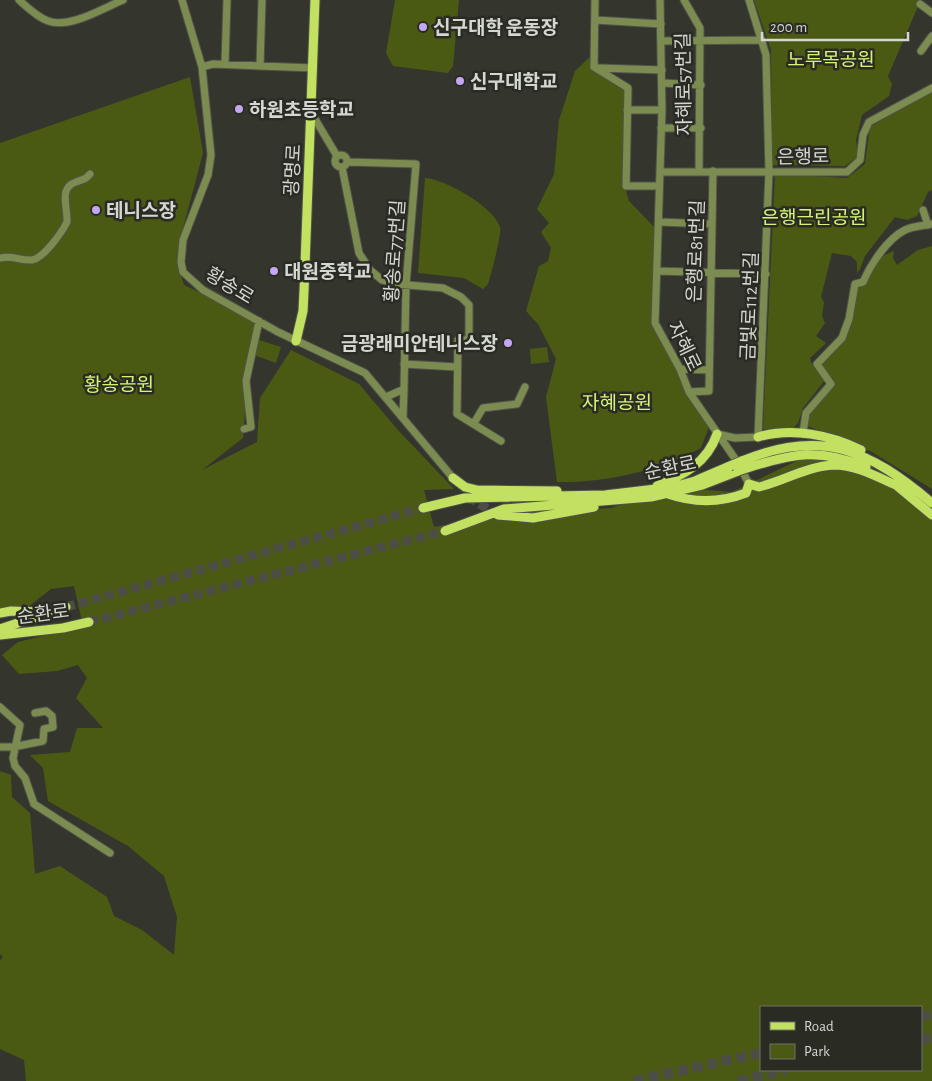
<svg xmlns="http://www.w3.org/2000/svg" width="932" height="1081" font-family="'Alegreya Sans','Noto Sans KR',sans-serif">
<rect width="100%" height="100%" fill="#34362e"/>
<path fill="#4b5a13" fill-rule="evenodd" d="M395,0H459L453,66L448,73L393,66L386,53Z
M754,0H917L919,4L888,76L892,84L889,96L862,115L856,140L858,157L845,166L772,165L771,50Z
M593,54V67L628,88L626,191L629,201L659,232L655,323L710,424L701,448C657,471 607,483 557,482L546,397L556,359L538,324L526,311L539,266L548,261L551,248L541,232L549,223L537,209L554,174L559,120L575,71Z
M190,77L203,153L179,243L178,266L184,285L259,321L248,376L243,438L202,470L257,442L260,398L291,350L359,384L397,429L454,489L424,490L434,527L507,514L611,508L670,487L732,492L805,457L865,464L932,520V1081H26L24,1060L0,1049V960L3,957L0,954V771L11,775L12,797L30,813L35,874L60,866L107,897L114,916L142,930L174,955L177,917L164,876L128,846L48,801L43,768L30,755L70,752L77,728H103L76,698L87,678L78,665L57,671L19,674L2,655L18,642L83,626L74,586L51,589L29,606L0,609V143ZM761,1007H921V1070H761Z
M932,90V190L928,192L917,216L907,220L895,217L865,256L860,269L857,273V262L851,256L832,253L821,297L824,302L822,316L825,323L816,336L826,343L810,358L811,362L825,380L803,408L798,423L793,428L786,431L763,429L775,174L847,178L865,164L870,127Z
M425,178C445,179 494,207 500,227C502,234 491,274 488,284L483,289L464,278L418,273Z
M932,246V489L872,452L808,426L806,414L831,385L833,378L826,374L820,360L846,335L849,318L856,301L857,281L863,280L873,260L894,251L893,258L897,265L918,250Z
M259,340L281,347L276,363L254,355Z
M547,347L549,362L531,364L530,349Z"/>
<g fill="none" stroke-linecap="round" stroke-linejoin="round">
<path stroke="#4c4e46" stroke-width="9" stroke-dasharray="9 4.5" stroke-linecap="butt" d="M468,497L498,515
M66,607L423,508
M89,622L445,531"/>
<path stroke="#4c4e46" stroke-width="10" stroke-dasharray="10 5" stroke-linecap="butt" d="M921,1017L932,1014
M921,1040L932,1037
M634,1081L761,1053
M738,1081L787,1070"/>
<defs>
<path id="minor" d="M19,0C28,8 37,17 48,21C70,29 103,8 123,0
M182,0L202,67L211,155L208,175L183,240L181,262L183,272L203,290L278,332L365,373L453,478
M660,0L662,110L655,323L680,369L689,392L738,463L749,484
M684,0L700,28L699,172
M920,4L932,13
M595,20L661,24
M661,41L762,40
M921,51L932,36
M225,64L227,0
M260,66L262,0
M202,67L213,64L313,68
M594,67L628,88L626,186H659
M594,67L595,0
M599,68L662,70
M662,83L701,85
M627,110H662
M312,114L337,156
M661,128H701
M335 161a6 6 0 1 1 12 0a6 6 0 1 1-12 0Z
M348,162L416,164L406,285L404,389L386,397
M342,167L359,253L370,270L382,280L396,284L443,288L461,297L469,305V340H458L457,414L501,441
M660,172H847L860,160L863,135L869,122L932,88
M923,210L928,225
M659,222L712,224
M0,258C12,255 21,261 32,260C44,258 62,232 67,222C68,207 58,188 76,182C83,179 86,180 90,174
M657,271L766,274
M404,364L457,367
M680,369L708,370
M689,392L709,391L713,171
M403,417L404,389
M474,423L483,408L517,404L525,387
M244,429L251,427L246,381L259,321
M803,433L806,413L831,384L817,364L842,338L849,319L855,284L863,282C871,264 887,239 905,230C913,226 923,226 932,224
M717,434L735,438L758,437L769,172L766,55L749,0
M0,707L20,725L13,758L15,766L25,778L34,804L110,853
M0,747H13L43,741L44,729L53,727L52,716L46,711L35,713"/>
<path id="major" d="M296,341L303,311L304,291L315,0
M758,437C792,427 831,435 861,450
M742,461C822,428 869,450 932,503
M747,468C794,453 820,448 866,467
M453,478L465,487L477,490L557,491
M896,485L932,515
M657,486C684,475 707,463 717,434
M668,494C694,503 720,503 746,493L749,484L759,487C783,481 808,466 834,465C857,465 879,478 900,487
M423,508L465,498L605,495L673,487L695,481L730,466
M498,515L533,518L594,507
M445,531L504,509L651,497L702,485L738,471
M0,613L11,611L42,612
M0,629L66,607
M0,635L63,628L89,622"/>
</defs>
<use href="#minor" stroke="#51534b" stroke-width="9"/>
<use href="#major" stroke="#51534b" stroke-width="11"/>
<use href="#minor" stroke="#7c8c51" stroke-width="7"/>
<use href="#major" stroke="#c3e160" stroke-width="9"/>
<defs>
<path id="major-bridge" d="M730,466L742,461
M738,471L747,468"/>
</defs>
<use href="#major-bridge" stroke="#51534b" stroke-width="11" stroke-linecap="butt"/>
<use href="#major-bridge" stroke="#c3e160" stroke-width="9"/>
</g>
<g fill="#c3a7f2" stroke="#2a2c24" stroke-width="2">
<circle cx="423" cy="27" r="5"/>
<circle cx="460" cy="81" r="5"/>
<circle cx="239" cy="109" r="5"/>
<circle cx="96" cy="210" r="5"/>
<circle cx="274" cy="271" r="5"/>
<circle cx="508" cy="343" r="5"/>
</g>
<g text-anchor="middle" stroke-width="5" stroke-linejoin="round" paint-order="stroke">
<g font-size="19" font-weight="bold" fill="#d4d6d1" stroke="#2a2c24" text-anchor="start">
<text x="433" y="34">신구대학 운동장</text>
<text x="470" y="88">신구대학교</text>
<text x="249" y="116">하원초등학교</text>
<text x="106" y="217">테니스장</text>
<text x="284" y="278">대원중학교</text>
<text x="498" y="350" text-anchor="end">금광래미안테니스장</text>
</g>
<g font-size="19" fill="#d5f475" stroke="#2a2c24">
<text x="831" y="66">노루목공원</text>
<text x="814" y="224">은행근린공원</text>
<text x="119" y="391">황송공원</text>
<text x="617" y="409">자혜공원</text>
</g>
<g font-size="19" fill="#d4d6d1" stroke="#2a2c24">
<text transform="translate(683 84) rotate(-91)" y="7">자혜로57번길</text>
<text transform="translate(803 156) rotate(-1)" y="7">은행로</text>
<text transform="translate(292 170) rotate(-87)" y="7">광명로</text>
<text transform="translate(394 251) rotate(-86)" y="7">황송로77번길</text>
<text transform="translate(695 251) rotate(-88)" y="7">은행로81번길</text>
<text transform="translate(230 285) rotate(31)" y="7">황송로</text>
<text transform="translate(749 306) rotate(-88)" y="7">금빛로112번길</text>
<text transform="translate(685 346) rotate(64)" y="7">자혜로</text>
<text transform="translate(670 467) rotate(-12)" y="7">순환로</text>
<text transform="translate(43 613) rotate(-7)" y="7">순환로</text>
</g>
</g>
<rect x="760" y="1006" width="162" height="65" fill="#2a2c24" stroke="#6e7069"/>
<rect x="770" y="1022" width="25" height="8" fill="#c3e160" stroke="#6e7069"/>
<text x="804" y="1031" font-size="15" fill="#d4d6d1">Road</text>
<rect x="770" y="1044" width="25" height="15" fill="#4b5a13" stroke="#6e7069"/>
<text x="804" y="1056" font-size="15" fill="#d4d6d1">Park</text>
<path d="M762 32v8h146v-8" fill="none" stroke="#d4d6d1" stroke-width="2.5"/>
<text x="770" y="32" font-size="15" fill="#d4d6d1" stroke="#2a2c24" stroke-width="4" paint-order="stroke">200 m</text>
</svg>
